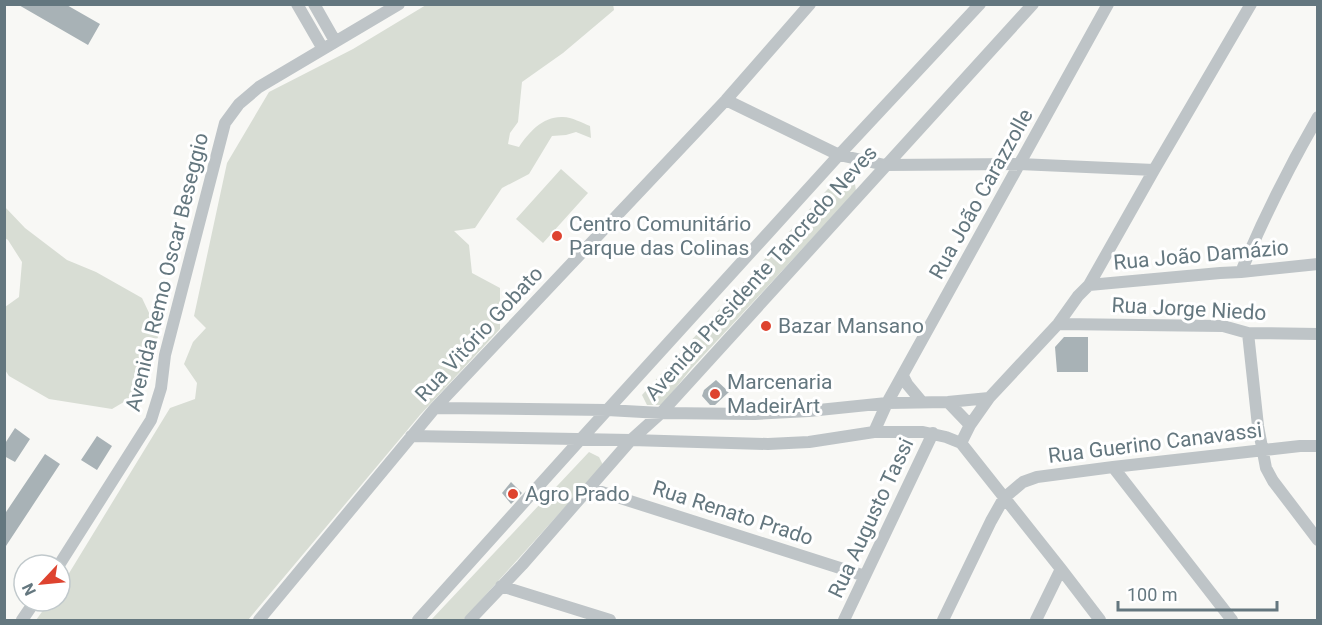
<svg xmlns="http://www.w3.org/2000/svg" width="1322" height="625" font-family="Roboto,sans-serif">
<rect width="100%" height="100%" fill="#f8f8f5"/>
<path fill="#d8ddd4" d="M426,5L613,4L614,10L563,53L522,82L518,122L510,133L508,144L519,147C529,132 543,116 563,117C572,117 582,123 590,126L591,138L576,132L566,135L552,136L529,174L502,188L475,228L454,231L469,245L472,273L500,288V329L420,415L248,620H36L50,601H60V588L170,408L195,399L197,383L184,364L193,342L206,328L194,316L227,163L269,92L353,49Z
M561,169L588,193L543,243L516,219Z
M844,174C854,179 855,180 856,191L691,369L662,405H647L642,395L835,181Z
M5,207L25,228L67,260L96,272L142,298L159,334L151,358L134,396L112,409L49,399L9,376L5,370V307L19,297L22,262L8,240L5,238Z
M589,452L599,457L603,465L463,620H431Z"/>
<path fill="#a8b2b6" d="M17,4H65L100,24L88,45Z
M1064,337H1088V372H1057L1055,347Z
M716,380L729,392L715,405H710L702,396L704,390Z
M15,428L30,439L15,462L4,456V445Z
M97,436L112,446L97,470L81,460Z
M45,454L60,464L4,549V515Z
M511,482L522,493L511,504L502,493Z"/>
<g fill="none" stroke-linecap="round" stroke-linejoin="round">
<path stroke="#bec4c7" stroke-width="12" d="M297,4L323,49
M314,4L335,41
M726,100L839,155L885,165L1019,164L1154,170
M1241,272C1263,219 1289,167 1318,117
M1089,285L1220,273L1241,272L1318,264
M1058,324L1223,326L1248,333L1318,334
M1248,333L1258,426L1266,468L1273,481L1318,540
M903,376L907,384L922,402
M435,408L607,410L661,413L755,414L809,411L887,403L948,402L989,398
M970,425L989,398L1058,324L1078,296L1089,285L1154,170L1251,4
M874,432L887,403L1108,4
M411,436L631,440L768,444L809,442L874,432H923L946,437L961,443L970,425L948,402
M961,443L1061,569L1100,620
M1113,467L1232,620
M589,488L865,576
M59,565L151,420L161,388L165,355L225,123L239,104L259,87L399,4
M501,586L610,620
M22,620L35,601
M259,620L435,408L726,100L810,4
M418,620L580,440L839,155L980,4
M470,620L522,565L631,440L661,413L1033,4
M844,620L933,433
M943,620L991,521L1004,498L1023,482L1037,477L1113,467L1300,446H1318
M1036,620L1061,569"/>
</g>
<g fill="#de432f" stroke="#fff" stroke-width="2">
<circle cx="557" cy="236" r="6"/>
<circle cx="766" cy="326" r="6"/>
<circle cx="715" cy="394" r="6"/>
<circle cx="513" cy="494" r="6"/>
</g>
<g text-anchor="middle" stroke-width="6" stroke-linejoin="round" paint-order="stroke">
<g font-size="21" fill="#64777f" stroke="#fff">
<text transform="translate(981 194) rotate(-61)" y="7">Rua João Carazzolle</text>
<text transform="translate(1201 255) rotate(-5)" y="7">Rua João Damázio</text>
<text transform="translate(167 272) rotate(-76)" y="7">Avenida Remo Oscar Beseggio</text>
<text transform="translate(761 273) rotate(-48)" y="7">Avenida Presidente Tancredo Neves</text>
<text transform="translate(1189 309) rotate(3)" y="7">Rua Jorge Niedo</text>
<text transform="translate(479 334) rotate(-47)" y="7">Rua Vitório Gobato</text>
<text transform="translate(1155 443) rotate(-7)" y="7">Rua Guerino Canavassi</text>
<text transform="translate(733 513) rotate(18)" y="7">Rua Renato Prado</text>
<text transform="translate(871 518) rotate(-65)" y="7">Rua Augusto Tassi</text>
</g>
<g font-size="21" fill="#64777f" stroke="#fff" text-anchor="start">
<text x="569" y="231">Centro Comunitário<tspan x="569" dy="24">Parque das Colinas</tspan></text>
<text x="778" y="333">Bazar Mansano</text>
<text x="727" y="389">Marcenaria<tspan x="727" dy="24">MadeirArt</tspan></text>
<text x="525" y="501">Agro Prado</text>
</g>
</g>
<rect width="1322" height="625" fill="none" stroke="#64777f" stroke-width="12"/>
<g transform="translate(42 583) rotate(244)"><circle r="28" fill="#ffffff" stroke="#c1c9cc" stroke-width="1.5"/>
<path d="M0-4.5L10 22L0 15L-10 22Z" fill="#de432f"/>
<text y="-9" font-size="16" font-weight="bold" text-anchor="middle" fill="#64777f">N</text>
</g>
<path d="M1118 601v9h159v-9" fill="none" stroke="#64777f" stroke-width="3"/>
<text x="1127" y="601" font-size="18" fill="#64777f" stroke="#ffffff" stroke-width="4.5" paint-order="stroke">100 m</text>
</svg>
